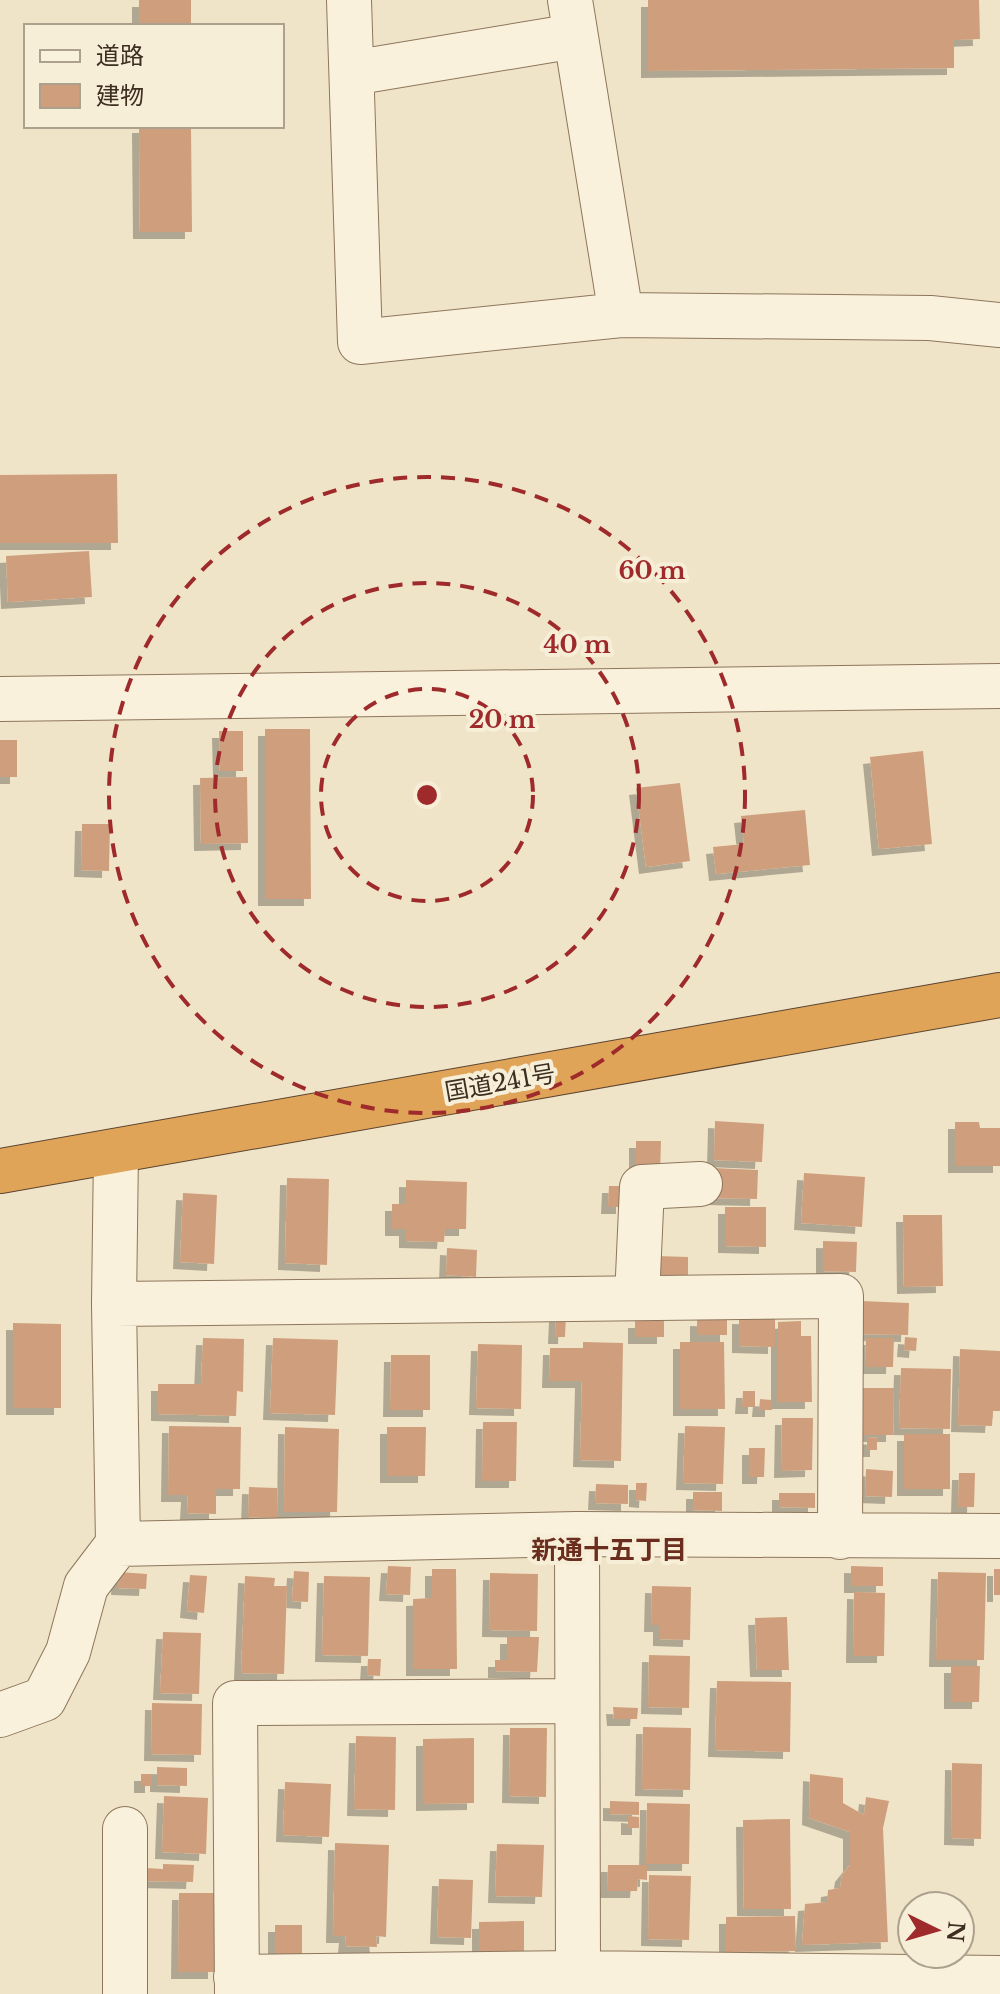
<svg xmlns="http://www.w3.org/2000/svg" width="1000" height="1994" font-family="'Libre Baskerville','Noto Sans JP',serif">
<defs>
<filter id="shadow"><feDropShadow dx="-7" dy="7" stdDeviation="0" flood-color="#0004"/></filter>
</defs>
<rect width="100%" height="100%" fill="#f0e4c8"/>
<path fill="#cf9f7d" filter="url(#shadow)" d="M139,0H191V26H139Z
M648,0H979L980,39L954,40V68L648,71Z
M139,126H191L192,232H140Z
M117,474L118,543H0V475Z
M89,551L92,597L8,602L6,556Z
M265,729H310L311,899H265Z
M219,731H243V771H220Z
M0,740H17V777H0Z
M923,751L932,844L879,849L870,757Z
M247,777L248,843L201,844L200,778Z
M680,783L690,861L646,867L636,788Z
M805,810L810,865L716,874L713,847L744,844L741,816Z
M82,824H110L109,871L81,870Z
M715,1121L764,1124L762,1162L714,1160Z
M955,1122H979L980,1128H1000V1166H955Z
M636,1141H661L660,1176L636,1175Z
M714,1168L758,1170L757,1199L713,1198Z
M804,1173L865,1177L862,1227L801,1223Z
M287,1178L329,1179L327,1265L285,1263Z
M406,1180L467,1182L466,1229H445L444,1242L406,1241V1229H392V1204H406Z
M609,1186H623V1207H608Z
M183,1193L217,1195L214,1264L180,1262Z
M725,1207H766V1247L725,1246Z
M903,1215H942L943,1286L904,1287Z
M823,1241L857,1242L856,1272L823,1271Z
M447,1248L477,1250L476,1277L446,1275Z
M656,1256L688,1257V1278L656,1277Z
M861,1301L909,1303L908,1335L860,1334Z
M556,1314H566L565,1337H555Z
M739,1317L775,1318V1347L739,1346Z
M697,1319L727,1320V1335H697Z
M635,1321H664V1337H635Z
M801,1321V1336H811L812,1402H778V1322Z
M13,1323L61,1324V1408H13Z
M905,1337L917,1338L916,1351L904,1350Z
M203,1338L244,1339L243,1392L237,1391L236,1416L158,1414V1384H201Z
M273,1338L338,1340L335,1415L270,1413Z
M866,1338H894L893,1367H865Z
M583,1342L623,1343L621,1461L580,1460L582,1381H549L550,1348H583Z
M680,1342H724L725,1409H680Z
M478,1344L522,1345L521,1409L476,1408Z
M960,1349L1000,1351V1411H993L992,1426L958,1425Z
M391,1355H430V1410H390Z
M901,1368L951,1369L950,1429L899,1428Z
M863,1388H894L893,1435H863Z
M743,1391H755V1407H742Z
M760,1399L772,1400V1410H759Z
M782,1418H813L812,1470L781,1471Z
M483,1422H517L516,1481H482Z
M169,1426L241,1427L240,1489H216V1514L187,1513L188,1495H168Z
M685,1426L725,1427L723,1484L683,1483Z
M285,1427L339,1429L337,1512H284Z
M387,1427H426L425,1476H387Z
M904,1434H950V1489H904Z
M867,1437L877,1438V1450H867Z
M749,1448H765L764,1477H749Z
M866,1469L893,1471L892,1497L865,1496Z
M959,1473H975L974,1507H958Z
M636,1483H647L646,1501L636,1500Z
M596,1484L628,1485V1504L595,1503Z
M249,1487L277,1488V1518L248,1517Z
M693,1492H722V1511L693,1510Z
M779,1493H815V1508L779,1507Z
M388,1566L411,1567L410,1595L386,1594Z
M851,1566L883,1567V1586H851Z
M432,1569H456L457,1669H413V1599L432,1598Z
M994,1569H1000V1595H994Z
M294,1571L309,1572L308,1602L292,1601Z
M119,1572L147,1574L146,1589L118,1588Z
M938,1572L986,1573L984,1660H936Z
M490,1573L538,1574L537,1631L489,1630Z
M190,1575L207,1576L204,1613L187,1611Z
M245,1576L275,1578L274,1586H287L284,1674L241,1673Z
M324,1576L370,1577L368,1656L322,1655Z
M652,1586L691,1587L690,1640L660,1639V1625H651Z
M854,1592L885,1593L884,1656H853Z
M787,1617L789,1670H757L755,1618Z
M163,1632L201,1633L199,1694L160,1693Z
M507,1637H539L537,1672L495,1671V1660H507Z
M649,1655L690,1656L689,1708L648,1707Z
M368,1659H381L380,1676L367,1675Z
M951,1666H980L979,1702H951Z
M717,1681L791,1682L790,1752L715,1750Z
M152,1703L202,1704L201,1755L151,1754Z
M613,1707L638,1708L637,1719H614Z
M643,1727L691,1728L690,1790L642,1789Z
M510,1728H547L546,1797L509,1796Z
M356,1736L396,1737L395,1810L354,1809Z
M474,1738V1803L423,1804V1739Z
M952,1763L982,1764L981,1839L951,1838Z
M157,1767L187,1768V1786L157,1785Z
M141,1774H152V1786H141Z
M810,1774L843,1778V1803L864,1815L866,1797L889,1801L883,1828L888,1942L802,1945L805,1904L827,1902L828,1890L840,1888L842,1875L850,1865V1832L809,1818Z
M285,1782L331,1784L329,1837L283,1835Z
M164,1796L208,1798L206,1854L162,1852Z
M610,1801L639,1802V1815L610,1814Z
M647,1803L690,1804L689,1864H646Z
M628,1816L639,1817V1828H628Z
M790,1819L791,1909H744L743,1820Z
M335,1843L389,1845L386,1937L376,1936L377,1947L345,1946L346,1936H333Z
M497,1844L544,1845L542,1897L495,1896Z
M163,1864L194,1865L193,1882L145,1881L146,1868L163,1869Z
M608,1865H647V1880L638,1879L637,1891H607Z
M649,1875L691,1876L689,1940L648,1939Z
M439,1879L473,1880L471,1938L437,1937Z
M179,1893H215V1972H178Z
M795,1916L796,1951L726,1952V1917Z
M524,1921V1954H479V1922Z
M275,1925H302V1954H275Z"/>
<g fill="none" stroke-linecap="round" stroke-linejoin="round">
<defs>
<path id="minor" d="M349,0L360,342L621,315L930,318L1000,325
M570,0L621,315
M352,73L575,36
M0,699L1000,686
M116,1151L114,1304L118,1544L577,1534L1000,1536
M637,1298L642,1187L700,1184
M114,1304L841,1296L840,1537
M577,1534L578,1973
M0,1715L44,1699L68,1652L86,1586L118,1544
M125,1829V1994
M236,1977L578,1973L1000,1978
M237,1994L235,1703L577,1701"/>
<path id="highway" d="M0,1171L1000,995"/>
</defs>
<use href="#minor" stroke="#8d765c" stroke-width="46"/>
<use href="#highway" stroke="#5b4430" stroke-width="46"/>
<use href="#minor" stroke="#faf1dc" stroke-width="44"/>
<use href="#highway" stroke="#e0a458" stroke-width="44"/>
</g>
<g fill="none" stroke="#9e2a2b" stroke-width="4" stroke-dasharray="14 10">
<circle cx="427" cy="795" r="106"/>
<circle cx="427" cy="795" r="212"/>
<circle cx="427" cy="795" r="318"/>
</g>
<g text-anchor="middle" stroke-width="8" stroke-linejoin="round" paint-order="stroke">
<g font-size="24" fill="#3d2e20" stroke="#f7eed8">
<text transform="translate(500 1083) rotate(-10)" y="8">国道241号</text>
</g>
<g font-size="26" font-weight="bold" fill="#6b2e1e" stroke="#f7eed8">
<text x="609" y="1559">新通十五丁目</text>
</g>
</g>
<circle cx="427" cy="795" r="12" fill="#9e2a2b" stroke="#f7eed8" stroke-width="4"/>
<g font-size="24" text-anchor="middle" font-weight="bold" fill="#9e2a2b" stroke="#f7eed8" stroke-width="8" stroke-linejoin="round" paint-order="stroke">
<text x="652" y="579">60 m</text>
<text x="577" y="653">40 m</text>
<text x="502" y="728">20 m</text>
</g>
<rect x="24" y="24" width="260" height="104" fill="#f7eed8" stroke="#ada18e" stroke-width="2"/>
<rect x="40" y="50" width="40" height="12" fill="#faf1dc" stroke="#ada18e" stroke-width="2"/>
<text x="96" y="64" font-size="24" fill="#3d2e20">道路</text>
<rect x="40" y="84" width="40" height="24" fill="#cf9f7d" stroke="#ada18e" stroke-width="2"/>
<text x="96" y="104" font-size="24" fill="#3d2e20">建物</text>
<g transform="translate(936 1930) rotate(95)"><circle r="38" fill="#f7eed8" stroke="#ada18e" stroke-width="2"/>
<path d="M0-6L14 30L0 20L-14 30Z" fill="#9e2a2b"/>
<text y="-12" font-size="22" font-weight="bold" text-anchor="middle" fill="#3d2e20">N</text>
</g>
</svg>
